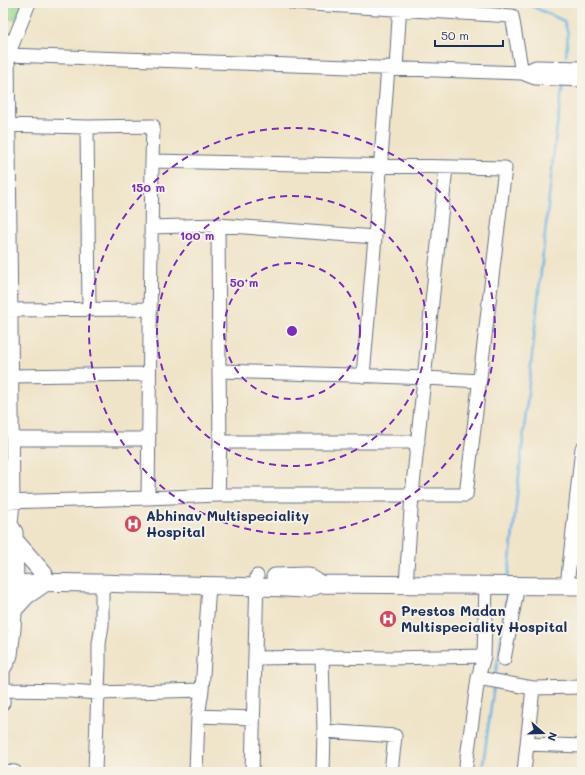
<svg xmlns="http://www.w3.org/2000/svg" width="585" height="775" font-family="Mali,sans-serif">
<defs>
<pattern id="grass-tufts" width="24" height="20" patternUnits="userSpaceOnUse"><rect width="24" height="20" fill="#9bdd94"/><path d="M3 7l-1-3M5 7V3M7 7l1-3M15 17l-1-3M17 17v-4M19 17l1-3" fill="none" stroke="#85be82"/></pattern>
</defs>
<rect width="100%" height="100%" fill="#f7f3e8"/>
<filter id="ink" filterUnits="userSpaceOnUse"><feTurbulence type="fractalNoise" baseFrequency=".025" numOctaves="2"/><feDisplacementMap in="SourceGraphic" scale="8" xChannelSelector="R" yChannelSelector="G"/><feConvolveMatrix kernelMatrix="1 2 1 2 8 2 1 2 1" color-interpolation-filters="sRGB"/></filter>
<filter id="wash" filterUnits="userSpaceOnUse"><feTurbulence type="fractalNoise" baseFrequency=".012" numOctaves="4" result="noise"/><feDisplacementMap in="SourceGraphic" scale="16" xChannelSelector="R" yChannelSelector="G"/><feGaussianBlur stdDeviation="0.9" result="paint"/><feColorMatrix in="noise" values="0 0 0 0 0 0 0 0 0 0 0 0 0 0 0 0 0 1.4 0 .05"/><feComposite in="paint" operator="in"/></filter>
<g filter="url(#wash)">
<rect width="100%" height="100%" fill="#efe4c8"/>
<path fill="url(#grass-tufts)" stroke="#5b8679" d="M3,3H25L15,20L8,18L3,12Z"/>
<g fill="none" stroke-linecap="round" stroke-linejoin="round">
<path stroke="#6db5e4" stroke-width="2.5" d="M525,3L564,21L568,33L566,56
M508,579L555,141L563,83
M499,653L507,592
M495,677L498,658
M482,772L494,685"/>
</g>
</g>
<g filter="url(#ink)">
<g fill="none" stroke-linecap="round" stroke-linejoin="round">
<defs>
<path id="minor" d="M29,3L8,55L522,73L535,78L582,80
M293,3L512,16L522,73
M3,38L8,55L13,502L11,524L6,532L3,623
M396,68L400,3
M522,73L536,67L582,68
M3,125L87,127
M152,161L505,168L466,495H218L148,498Z
M151,227L218,225
M375,237L388,67
M89,309L87,127L153,126L152,161
M4,310L150,309
M219,371L220,442H418
M12,376L149,374
M363,376L375,237L218,225L219,371C305,374 392,375 479,381
M12,439H148
M218,495L220,442
M3,502L148,498
M406,585L412,495L446,167
M567,586L582,448
M255,658L322,657
M504,659L518,585
M3,667V703
M4,669L10,658L11,655L14,629L17,583L16,532L11,524
M478,678L533,688L582,687
M3,690L70,691L98,693L202,690
M198,716L253,718
M324,731L322,657L390,658L484,656
M527,744L582,746
M3,771L15,772
M95,772L99,664V644L102,625V583
M196,772L198,716L202,690L209,585
M252,772L257,576
M323,772L324,731L395,736L391,772
M465,772L478,678L484,656L486,585
M524,772L533,688"/>
<path id="major" d="M16,542L44,574
M275,577L307,576L320,584
M3,585C46,581 90,583 134,584C192,585 249,586 307,589L320,584L582,586
M15,608L26,596L45,583"/>
</defs>
<use href="#minor" stroke="#656e83" stroke-width="15"/>
<use href="#major" stroke="#656e83" stroke-width="19"/>
<use href="#minor" stroke="#fff" stroke-width="13"/>
<use href="#major" stroke="#fff" stroke-width="17"/>
</g>
</g>
<g fill="none" stroke="#7b2cbf" stroke-width="2" stroke-dasharray="7 5">
<circle cx="292" cy="331" r="68"/>
<circle cx="292" cy="331" r="135"/>
<circle cx="292" cy="331" r="203"/>
</g>
<defs>
<symbol id="hospital-disc" viewBox="-11 -11 22 22"><circle r="9.5" fill="#d1495b" stroke="#f7f3e8"/><path d="M-5-5h3v3.5h4V-5h3V5h-3V1.5h-4V5h-3Z" fill="#fff"/></symbol>
</defs>
<g fill-rule="evenodd">
<use href="#hospital-disc" x="123" y="514" width="20" height="20"/>
<use href="#hospital-disc" x="378" y="609" width="20" height="20"/>
</g>
<g text-anchor="middle" stroke-width="4" stroke-linejoin="round" paint-order="stroke">
<g font-size="14" font-weight="bold" fill="#1b2f5e" stroke="#f7f3e8" text-anchor="start">
<text x="146" y="521">Abhinav Multispeciality<tspan x="146" dy="16">Hospital</tspan></text>
<text x="401" y="616">Prestos Madan<tspan x="401" dy="16">Multispeciality Hospital</tspan></text>
</g>
</g>
<circle cx="292" cy="331" r="6" fill="#7b2cbf" stroke="#f7f3e8" stroke-width="2"/>
<g font-size="12" text-anchor="middle" font-weight="bold" fill="#7b2cbf" stroke="#f7f3e8" stroke-width="4" stroke-linejoin="round" paint-order="stroke">
<text x="148" y="192">150 m</text>
<text x="197" y="240">100 m</text>
<text x="244" y="287">50 m</text>
</g>
<rect width="585" height="775" fill="none" stroke="#f7f3e8" stroke-width="16"/>
<g transform="translate(543 733) rotate(110)" stroke="#f7f3e8" stroke-width="3" paint-order="stroke">
<path d="M0-3L7 15L0 10L-7 15Z" fill="#1b2f5e"/>
<text y="-6" font-size="11" font-weight="bold" text-anchor="middle" fill="#1b2f5e">N</text>
</g>
<path d="M435 40v6h68v-6" fill="none" stroke="#1b2f5e" stroke-width="2"/>
<text x="441" y="40" font-size="12" fill="#1b2f5e" stroke="#f7f3e8" stroke-width="3" paint-order="stroke">50 m</text>
</svg>
